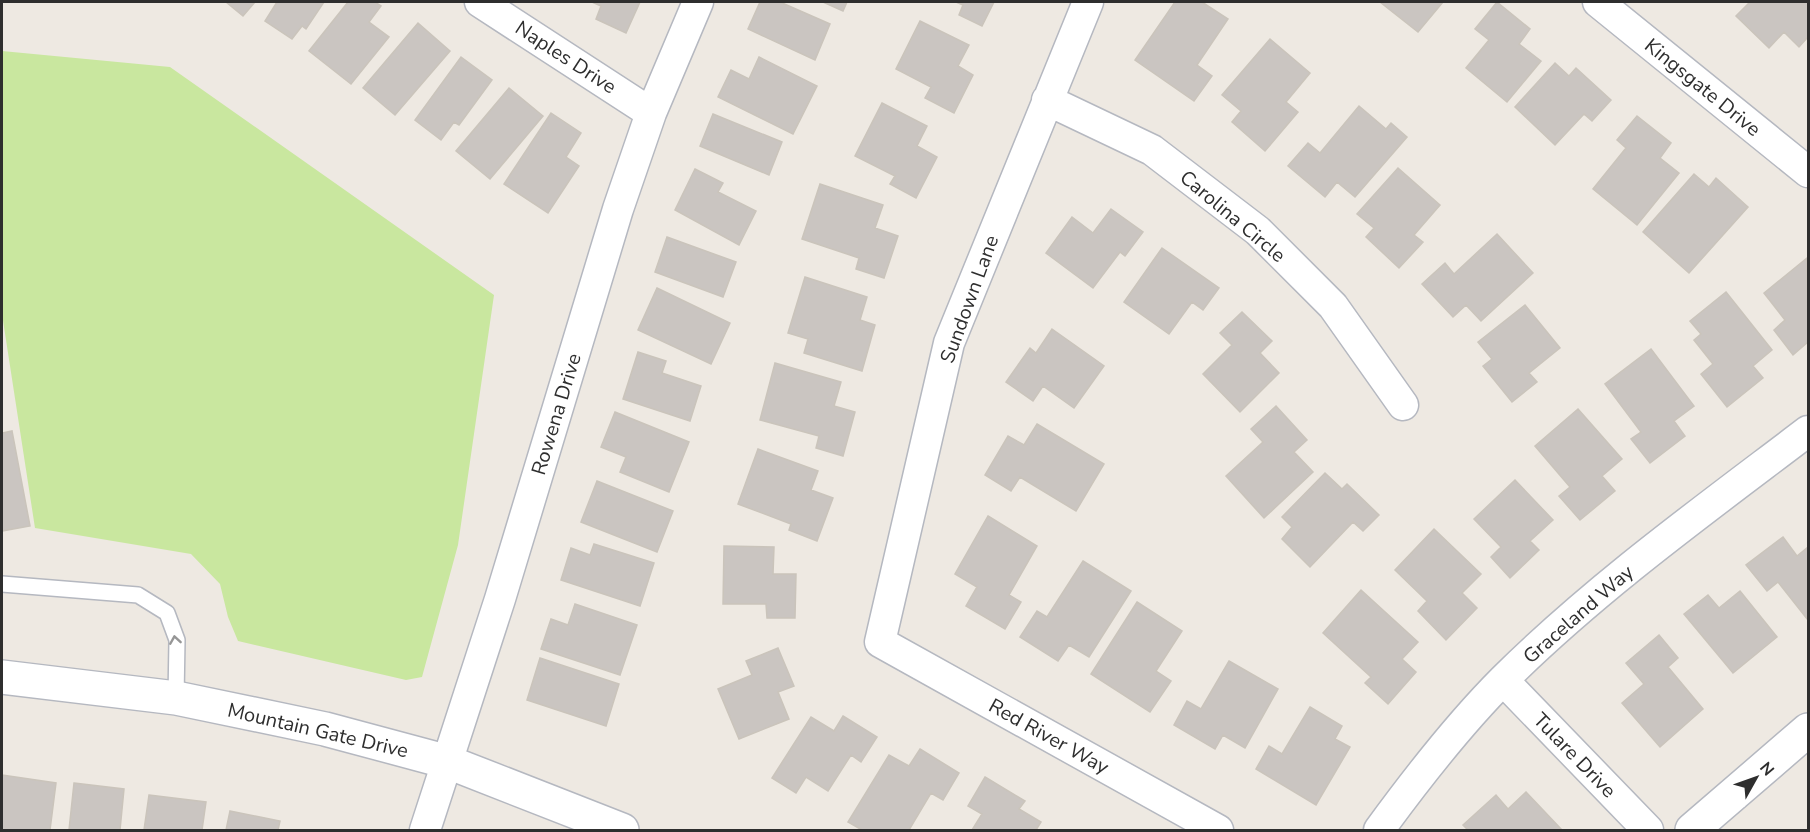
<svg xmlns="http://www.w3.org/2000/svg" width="1810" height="832" font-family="'Nunito Sans',sans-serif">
<rect width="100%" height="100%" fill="#eee9e2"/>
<path fill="#c9e79f" d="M2,51L170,67L494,295L458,545L422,677L406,680L238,641L228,617L220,584L191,554L35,528L2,314Z"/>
<path fill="#cac5c1" stroke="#cac4bb" stroke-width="1.5" d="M226,2H255L243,16Z
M277,2H324L306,29L302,26L292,39L265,21Z
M348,2H375L381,6L369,22L389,37L351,84L309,51Z
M592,2H640L626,33L596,19L601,6Z
M760,2H780L830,24L815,60L748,29Z
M823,2H847L843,11Z
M956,2H994L982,26L959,15L963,5Z
M1175,2H1202L1228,19L1197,65L1212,76L1194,101L1135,60Z
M1380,2H1443L1418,32Z
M1497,2L1530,29L1519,44L1541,61L1507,102L1466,68L1489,40L1475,29Z
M1750,2H1808V37L1799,47L1784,32L1769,48L1736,16Z
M920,21L969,45L958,66L973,75L954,113L925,98L931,87L896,69Z
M418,23L450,51L395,115L363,88Z
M1270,39L1310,73L1286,102L1298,112L1265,151L1232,122L1241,111L1222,95Z
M461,57L492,80L459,125L454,122L441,140L415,120Z
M759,57L817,86L793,134L718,97L731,70L749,79Z
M1555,63L1569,76L1576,68L1611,100L1592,121L1584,114L1555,145L1515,107Z
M509,88L543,116L490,179L456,151Z
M882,103L927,126L917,146L937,157L916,198L890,184L895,176L855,156Z
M1359,106L1386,129L1391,123L1407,137L1355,197L1337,182L1325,197L1288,166L1308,143L1320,153Z
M551,113L581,133L566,157L579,166L548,213L504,184Z
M713,114L782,142L769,175L700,146Z
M1637,116L1671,143L1660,158L1679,173L1637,225L1593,189L1626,148L1617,140Z
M1398,168L1440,205L1414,235L1423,242L1399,268L1366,237L1374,228L1357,214Z
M695,169L723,183L718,192L756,211L739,245L675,210Z
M1694,174L1709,187L1716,178L1748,207L1689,273L1643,232Z
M820,184L883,205L875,228L898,236L884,278L856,269L859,258L802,239Z
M1111,209L1143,232L1125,256L1120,252L1093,288L1046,253L1072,217L1093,233Z
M1497,234L1533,273L1481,321L1466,305L1453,317L1422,284L1445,263L1454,274Z
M667,237L736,262L723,297L655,272Z
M1162,248L1219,288L1203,310L1192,302L1169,334L1124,302Z
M1807,258L1808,342L1793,355L1774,330L1785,320L1764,293Z
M805,277L867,297L860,320L875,325L862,371L804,353L808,339L788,333Z
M657,288L730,323L711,364L638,330Z
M1726,292L1772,350L1753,366L1763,378L1727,407L1701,374L1713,364L1694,340L1701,334L1690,321Z
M1525,305L1560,348L1529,373L1537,382L1512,402L1483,366L1492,359L1478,342Z
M1242,312L1272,341L1260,353L1279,373L1240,412L1203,374L1232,345L1220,333Z
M1052,329L1104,366L1074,408L1043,386L1033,401L1006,382L1030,348L1036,353Z
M1651,349L1694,406L1674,421L1685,436L1650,463L1631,439L1641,432L1605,384Z
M638,352L666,361L662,373L701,386L690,421L623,399Z
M775,363L841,382L834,406L855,412L843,456L816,448L819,436L760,420Z
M1276,406L1307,440L1294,452L1313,472L1264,518L1226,476L1263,442L1251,429Z
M1578,409L1622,459L1602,476L1615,491L1580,520L1559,496L1570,487L1535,446Z
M615,412L689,442L669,492L620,472L626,457L601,447Z
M1037,424L1104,464L1076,511L1020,477L1011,491L985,475L1008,436L1024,445Z
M12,431L30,526L2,531V433Z
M758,449L818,471L811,490L833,498L817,541L789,530L791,524L738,504Z
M1325,473L1342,489L1347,484L1379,515L1363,531L1353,522L1310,567L1282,539L1292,527L1282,517Z
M1515,480L1553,520L1530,541L1539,550L1510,578L1491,557L1501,547L1474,519Z
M597,481L673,511L657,552L581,522Z
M988,516L1037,546L1009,595L1021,602L1005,629L966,606L977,587L955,574Z
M1434,529L1481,574L1462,593L1477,608L1446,640L1418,611L1427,601L1395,570Z
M1783,537L1797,556L1808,547V620L1778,582L1767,591L1746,565Z
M594,544L654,563L640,606L561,580L571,548L590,555Z
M724,546L774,547L773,574H796L795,618H767L766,604H723Z
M1083,561L1131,591L1089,657L1069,645L1058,661L1020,637L1037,611L1047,617Z
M1361,590L1418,642L1402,659L1416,672L1388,704L1365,683L1371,677L1323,633Z
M1740,591L1777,637L1733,673L1684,614L1708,595L1719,608Z
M1137,602L1182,631L1156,671L1171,681L1150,712L1091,674Z
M575,604L637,625L620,675L541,649L551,619L568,625Z
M1659,635L1678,658L1668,667L1703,709L1660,747L1622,703L1644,684L1626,663Z
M778,648L794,686L778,692L789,719L739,739L718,689L752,675L746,661Z
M540,658L619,684L606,726L527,700Z
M1229,661L1278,689L1245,748L1223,735L1215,749L1174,725L1187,701L1201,709Z
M1310,707L1342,726L1335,739L1350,747L1316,805L1256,769L1269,746L1282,754Z
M843,716L877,737L861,762L851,755L828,791L806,777L796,793L772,778L811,717L834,731Z
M920,749L959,773L943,800L931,793L909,830H862L848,822L889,755L909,766Z
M2,775L56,783L50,830H2Z
M985,777L1025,801L1019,809L1041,822L1036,830H972L982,814L968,806Z
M74,783L124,789L120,830H69Z
M1526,792L1562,830H1468L1463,825L1496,795L1508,809Z
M149,795L206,802L202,830H144Z
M230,811L280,821L278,830H226Z"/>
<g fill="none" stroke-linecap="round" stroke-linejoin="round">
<defs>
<path id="lane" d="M2,584L138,595L167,613L177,640L176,698"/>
<path id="street" d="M480,2L651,113
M1088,2L949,343L880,642L1218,830
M1598,2L1808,172
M1047,100L1152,150L1258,231L1333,306L1403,405
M1503,680L1648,830
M425,830L500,599L618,209L651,113L698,2
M1379,830C1417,778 1458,725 1504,679C1597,587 1704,510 1808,431"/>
<path id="secondary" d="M2,677L176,698L325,729L448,762L622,830
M1692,830L1808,730"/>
</defs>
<use href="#lane" stroke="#b5b8c0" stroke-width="18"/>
<use href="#street" stroke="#b5b8c0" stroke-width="33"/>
<use href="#secondary" stroke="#b5b8c0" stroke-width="36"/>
<use href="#lane" stroke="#fff" stroke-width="15"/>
<use href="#street" stroke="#fff" stroke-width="30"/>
<use href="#secondary" stroke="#fff" stroke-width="33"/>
</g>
<defs><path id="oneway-chevron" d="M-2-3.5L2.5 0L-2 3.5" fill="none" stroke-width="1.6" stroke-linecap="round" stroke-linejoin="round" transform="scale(1.5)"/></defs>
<use stroke="#969696" href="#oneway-chevron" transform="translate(175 640) rotate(-99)"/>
<g text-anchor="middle" stroke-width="6" stroke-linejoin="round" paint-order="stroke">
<g font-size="20" fill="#2e2e2e" stroke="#fff">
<text transform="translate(566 57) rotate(33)" y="7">Naples Drive</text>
<text transform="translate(1703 87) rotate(39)" y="7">Kingsgate Drive</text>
<text transform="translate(1233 216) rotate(40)" y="7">Carolina Circle</text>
<text transform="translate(969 299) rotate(-70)" y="7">Sundown Lane</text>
<text transform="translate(556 414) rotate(-73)" y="7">Rowena Drive</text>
<text transform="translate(1578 614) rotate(-41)" y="7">Graceland Way</text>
<text transform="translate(318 730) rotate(13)" y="7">Mountain Gate Drive</text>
<text transform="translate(1049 736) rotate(29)" y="7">Red River Way</text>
<text transform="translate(1575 755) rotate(46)" y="7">Tulare Drive</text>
</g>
</g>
<rect width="1810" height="832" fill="none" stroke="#2e2e2e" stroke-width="6"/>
<g transform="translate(1756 778) rotate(50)" stroke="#ffffff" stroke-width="4.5" paint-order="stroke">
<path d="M0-4.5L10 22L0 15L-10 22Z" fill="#2e2e2e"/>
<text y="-9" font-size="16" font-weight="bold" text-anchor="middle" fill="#2e2e2e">N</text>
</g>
</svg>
